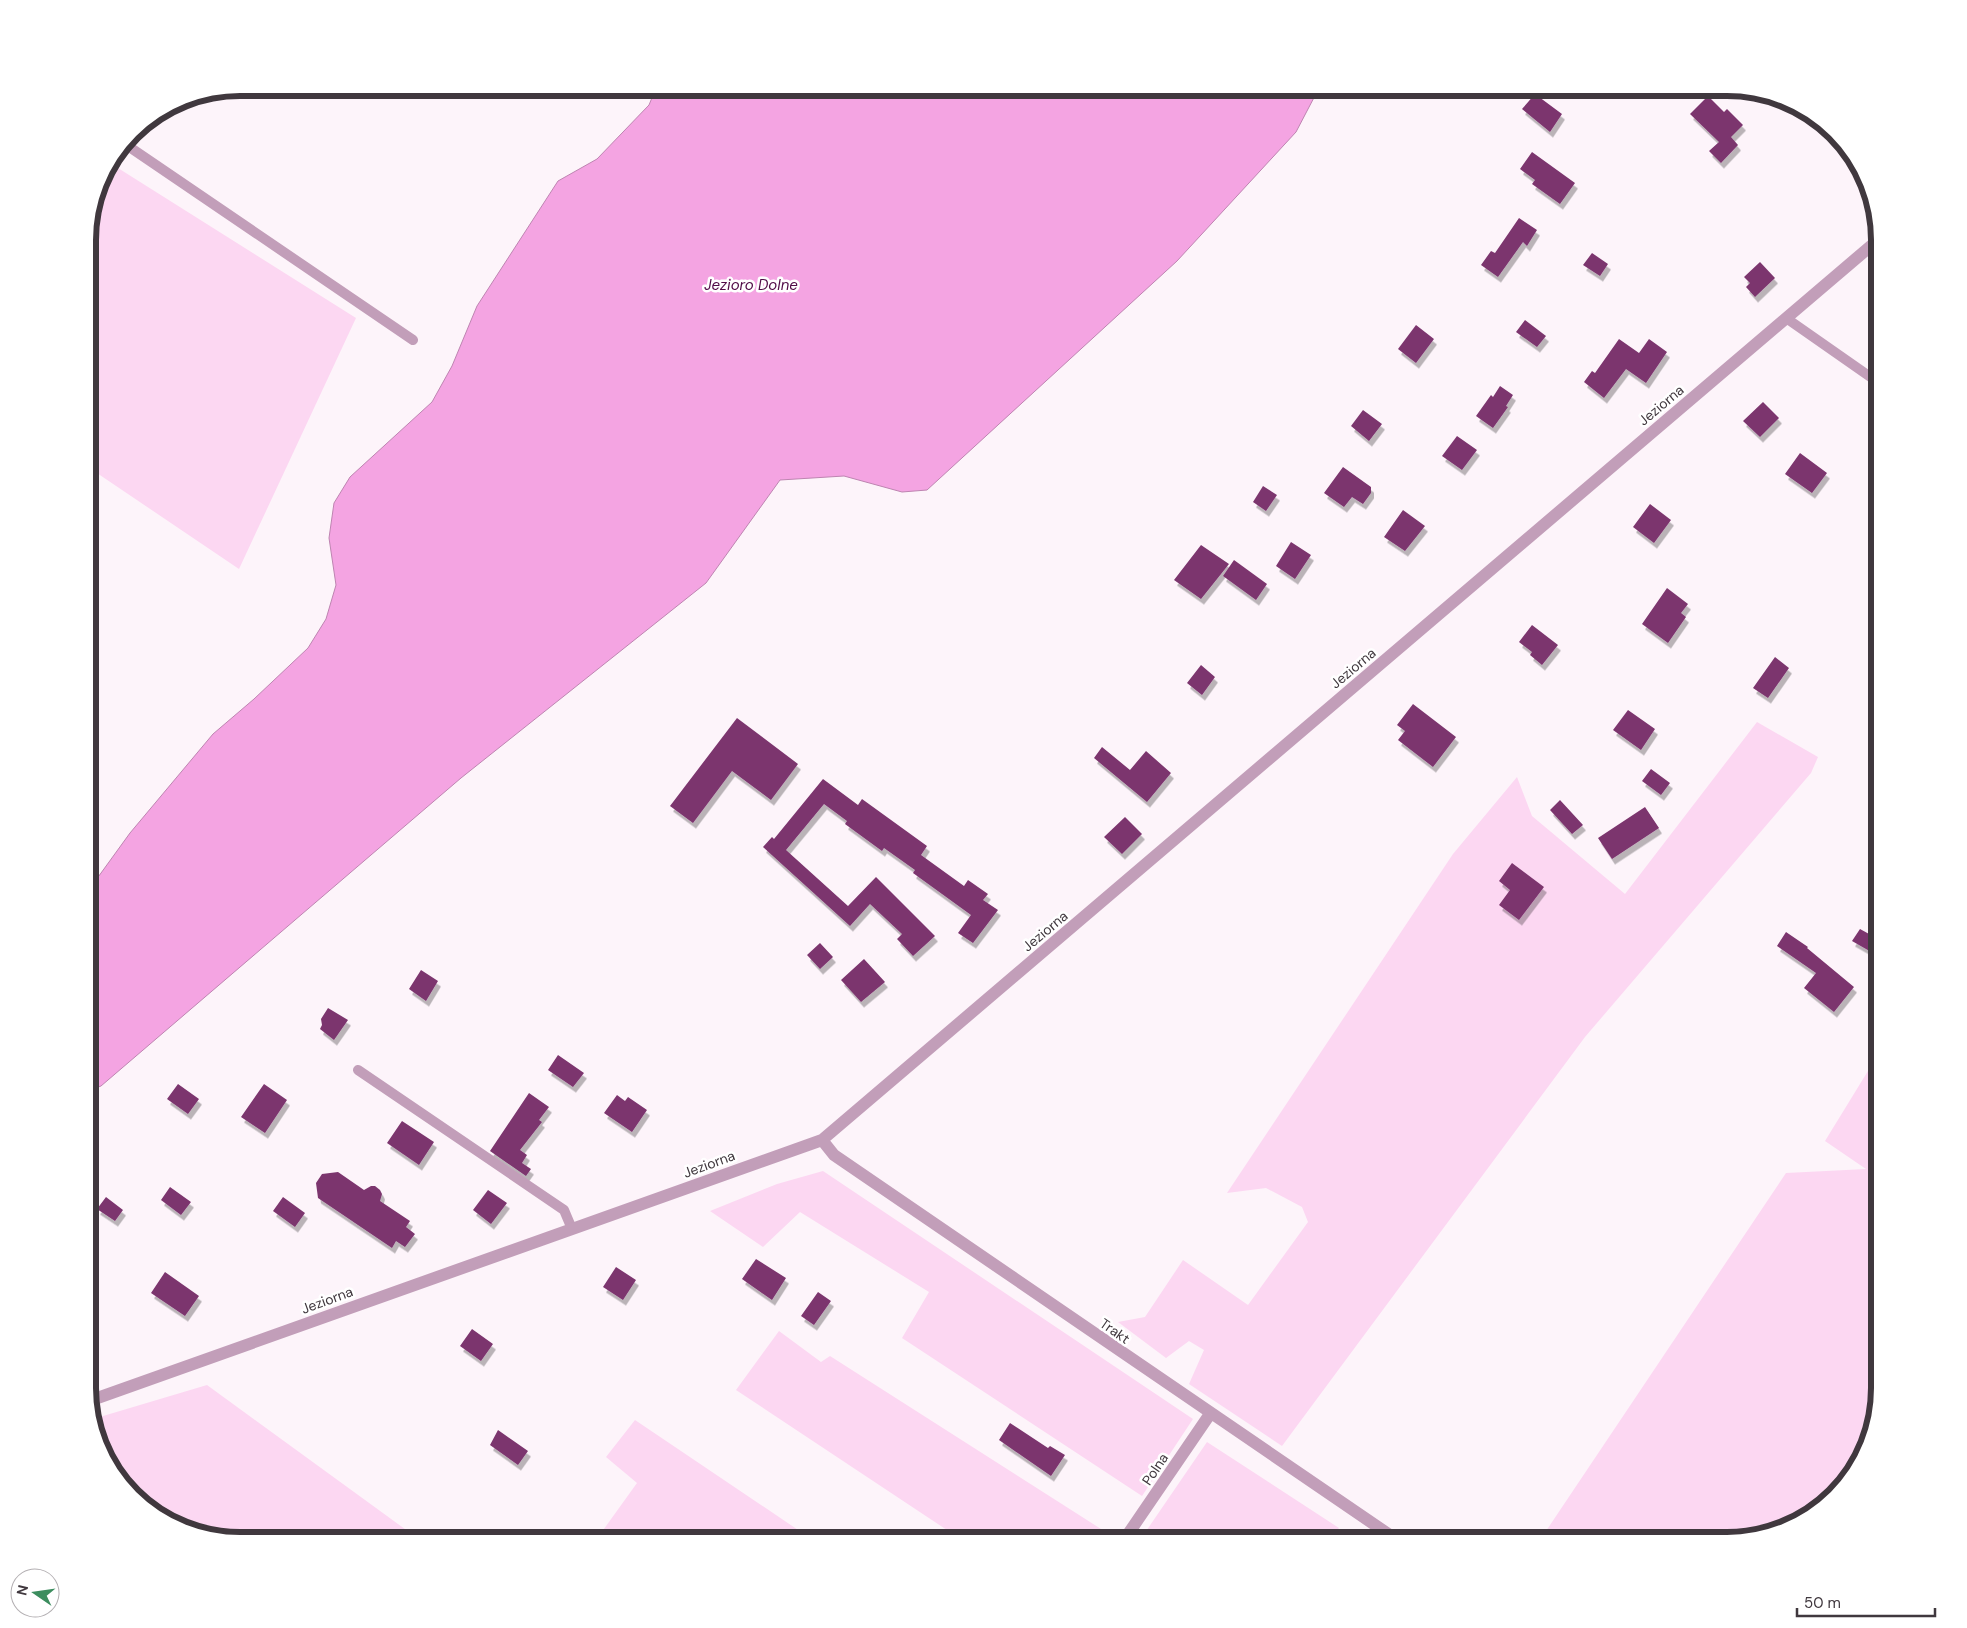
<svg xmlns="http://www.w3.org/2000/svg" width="1967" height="1628" font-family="'DM Sans',sans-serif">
<defs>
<filter id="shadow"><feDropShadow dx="3" dy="5.5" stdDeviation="0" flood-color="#0004"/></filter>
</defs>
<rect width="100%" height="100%" fill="#fdf4fa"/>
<path fill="#fcd7f2" d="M110,163L356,318L239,569L88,467V230L103,173Z
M1757,722L1818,757L1811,773L1585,1037L1282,1446L1189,1384L1204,1350L1189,1341L1166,1358L1118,1322L1145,1317L1183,1260L1248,1305L1308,1222L1302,1207L1266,1188L1227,1193L1453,854L1517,777L1532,816L1625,894Z
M1879,1053V1388L1871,1437L1842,1488L1794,1525L1727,1540H1540L1786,1173L1866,1169L1825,1141Z
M823,1171L1193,1419L1142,1496L902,1338L929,1292L800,1212L763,1247L710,1211L777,1184Z
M779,1331L821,1362L830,1356L1112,1536L1110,1540H962L736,1390Z
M207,1385L420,1540H240L182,1529L140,1503L103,1455L93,1419Z
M635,1420L813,1540H596L637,1483L606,1457Z
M1207,1442L1339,1528L1328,1540H1140Z"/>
<path fill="#f4a4e2" stroke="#be84b1" d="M656,88H1319L1296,132L1177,261L927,490L902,492L844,476L780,480L706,583L461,778L101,1086L88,1091V891L130,833L213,734L254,699L308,648L326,619L336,585L329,538L334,503L350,477L432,402L452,366L477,306L558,181L597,159L649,105Z"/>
<path fill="#7c356e" filter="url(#shadow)" d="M1535,94L1562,114L1550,132L1522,109Z
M1708,96L1724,112L1727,109L1743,125L1731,137L1738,145L1721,163L1709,151L1719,142L1690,114Z
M1532,152L1575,183L1560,204L1532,184L1535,180L1520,169Z
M1519,218L1537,230L1527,246L1523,242L1498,277L1481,265L1491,251L1495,253Z
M1592,253L1608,264L1600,276L1583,265Z
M1760,262L1775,278L1755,297L1746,287L1750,283L1744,277Z
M1525,320L1546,336L1537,347L1516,332Z
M1416,325L1434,339L1416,363L1398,349Z
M1619,339L1639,353L1649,339L1667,352L1646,383L1626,369L1604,398L1584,382L1592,371L1595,373Z
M1500,386L1513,395L1506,406L1508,407L1493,428L1476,416L1491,395L1493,397Z
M1763,402L1779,418L1760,437L1743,421Z
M1363,410L1382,424L1369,441L1351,426Z
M1457,436L1477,450L1462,470L1442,456Z
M1800,453L1827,473L1812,493L1785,474Z
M1343,467L1371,487V493L1363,504L1352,497L1344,507L1324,493Z
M1263,486L1277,495L1266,511L1253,502Z
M1650,504L1671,520L1654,543L1633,527Z
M1403,510L1425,526L1405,551L1384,537Z
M1291,542L1311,555L1295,579L1276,566Z
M1201,545L1229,564L1201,599L1174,580Z
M1234,560L1267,584L1256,600L1223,576Z
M1667,588L1688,604L1681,613L1686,617L1668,643L1642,624Z
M1532,625L1558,645L1542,665L1530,655L1532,652L1519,642Z
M1775,657L1789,668L1768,698L1753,688Z
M1201,665L1215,677L1202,695L1187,683Z
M1413,704L1456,737L1433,767L1398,740L1405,731L1397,725Z
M1628,710L1655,729L1641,750L1613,730Z
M737,718L798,764L771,800L732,771L693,823L670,806Z
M1102,747L1130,770L1146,751L1171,773L1147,802L1094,758Z
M1651,769L1670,783L1661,795L1642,781Z
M823,779L858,805L862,799L927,846L921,855L964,886L968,880L988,894L983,900L998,910L973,943L958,933L971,915L913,873L915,870L884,848L882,851L845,824L847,821L824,804L786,850L848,906L876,877L935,936L913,956L897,939L902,934L870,904L850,926L763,847L772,837L774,839Z
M1560,800L1583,825L1572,834L1550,810Z
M1645,807L1659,828L1612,859L1598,838Z
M1125,817L1142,834L1122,854L1104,837Z
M1512,863L1544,887L1519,920L1499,905L1510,890L1499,881Z
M1860,929L1880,940V957L1852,941Z
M1786,932L1808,947L1807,948L1854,987L1834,1012L1804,988L1816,973L1777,946Z
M820,943L833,957L820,969L807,955Z
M864,959L885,982L861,1002L841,980Z
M421,970L438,981L426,1001L409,989Z
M328,1008L348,1020L334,1040L320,1029L322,1025L321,1019Z
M558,1055L584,1073L573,1087L548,1070Z
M178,1084L199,1099L188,1114L167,1099Z
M264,1084L287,1100L265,1133L241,1117Z
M529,1093L549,1107L539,1120L542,1122L520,1150L527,1155L522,1163L531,1169L526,1176L490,1151Z
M617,1095L625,1101L628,1097L647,1110L632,1132L604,1113Z
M402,1121L434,1142L419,1165L387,1143Z
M338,1172L364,1190L371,1186H375L380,1190L382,1194L380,1201L410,1221L406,1227L415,1234L405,1247L396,1241L392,1248L318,1198L316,1183L322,1174Z
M170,1187L191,1202L181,1215L161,1200Z
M488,1190L507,1203L491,1224L473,1210Z
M106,1197L123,1210L115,1221L97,1209Z
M283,1197L305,1213L295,1227L273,1211Z
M756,1259L786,1278L772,1300L742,1279Z
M616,1267L636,1280L623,1300L603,1287Z
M165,1272L199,1296L185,1316L151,1293Z
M818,1292L831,1301L814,1325L801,1316Z
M472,1329L493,1344L481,1361L460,1346Z
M1010,1423L1048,1448L1050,1446L1065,1455L1051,1476L999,1440Z
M498,1430L528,1451L518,1465L490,1445Z"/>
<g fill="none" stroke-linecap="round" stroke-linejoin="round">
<path stroke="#c29eb9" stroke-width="10" d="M125,144L413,340
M1786,318L1879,383
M358,1070L564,1210L572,1229"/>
<path stroke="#c29eb9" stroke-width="12" d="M822,1140L834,1155L1397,1540
M89,1401L822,1140L1879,239
M1124,1540L1210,1414"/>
</g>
<g text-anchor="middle" stroke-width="5" stroke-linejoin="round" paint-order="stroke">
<g font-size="14" fill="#40383e" stroke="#fff">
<text transform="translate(1661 405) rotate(-40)" y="5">Jeziorna</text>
<text transform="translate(1353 668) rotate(-40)" y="5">Jeziorna</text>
<text transform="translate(1045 931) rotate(-40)" y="5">Jeziorna</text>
<text transform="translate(709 1164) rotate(-20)" y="5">Jeziorna</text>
<text transform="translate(327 1300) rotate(-20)" y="5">Jeziorna</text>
<text transform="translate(1115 1331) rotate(35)" y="5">Trakt</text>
<text transform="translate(1155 1469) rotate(-56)" y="5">Polna</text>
</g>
<g font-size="15" font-style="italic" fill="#510b47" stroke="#fff">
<text x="751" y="290">Jezioro Dolne</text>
</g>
</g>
<path d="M0 0H1967V1628H0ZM240 96H1727A144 144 0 0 1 1871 240V1388A144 144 0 0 1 1727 1532H240A144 144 0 0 1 96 1388V240A144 144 0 0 1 240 96Z" fill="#fff" fill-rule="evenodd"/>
<path fill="none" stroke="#40383e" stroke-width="6" d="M240 96H1727A144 144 0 0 1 1871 240V1388A144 144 0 0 1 1727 1532H240A144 144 0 0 1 96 1388V240A144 144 0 0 1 240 96Z"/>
<g transform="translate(35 1593) rotate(283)"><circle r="24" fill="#ffffff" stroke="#b3afb2"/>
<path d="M0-4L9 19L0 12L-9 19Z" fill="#3c8d5e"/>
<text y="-8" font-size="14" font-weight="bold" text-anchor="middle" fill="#40383e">N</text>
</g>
<path d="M1797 1608v8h138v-8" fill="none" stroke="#40383e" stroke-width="2.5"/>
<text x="1804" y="1608" font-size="15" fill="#40383e" stroke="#ffffff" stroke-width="4" paint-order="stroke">50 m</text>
</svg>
